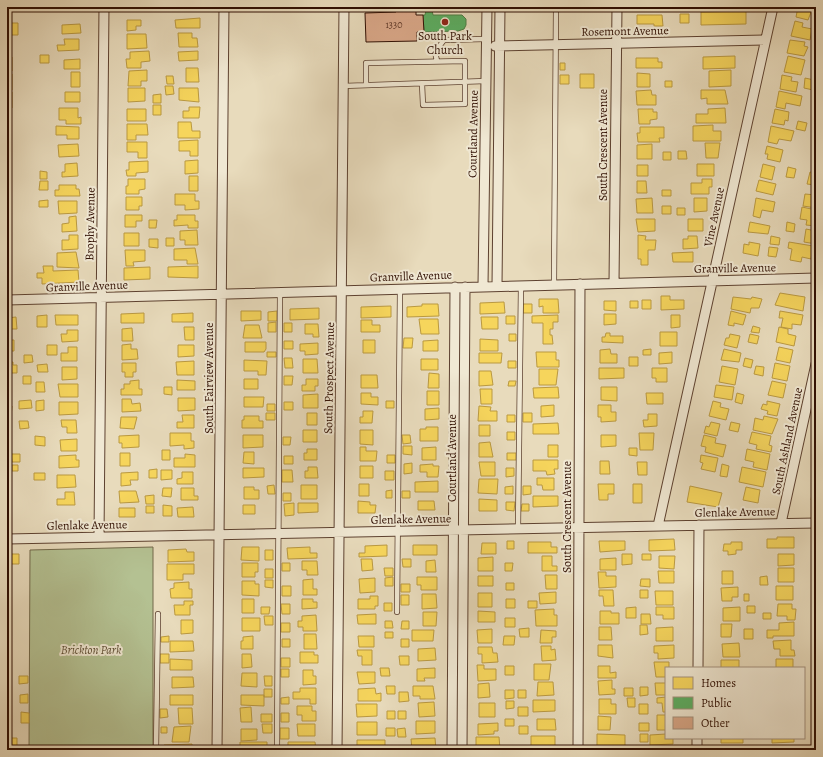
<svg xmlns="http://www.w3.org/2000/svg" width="823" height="757" font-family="Alegreya,serif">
<rect width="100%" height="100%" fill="#e8dbbc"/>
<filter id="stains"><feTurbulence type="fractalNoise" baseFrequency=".005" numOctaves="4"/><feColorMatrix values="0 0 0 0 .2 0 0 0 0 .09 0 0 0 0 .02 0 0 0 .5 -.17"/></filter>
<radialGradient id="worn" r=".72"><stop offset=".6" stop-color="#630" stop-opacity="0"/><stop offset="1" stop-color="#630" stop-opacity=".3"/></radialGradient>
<path fill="#b4c192" stroke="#72684a" d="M153,547V750H29L30,550Z"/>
<path fill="#f6d55c" stroke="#ba9941" d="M640,7H652V8H640Z
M667,7H676V10H667Z
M798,7H813L808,20L796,17Z
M746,11V24L701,25V12Z
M680,14H689V23H680Z
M637,15H662L663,26H654V24H637Z
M200,18V28H176L175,20Z
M127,20H141V26H136V30L127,31Z
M795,21L803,23L802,27L812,29L810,40L791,36Z
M7,23H18V35H7Z
M80,24L81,33L62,34V25Z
M178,33H192V38H197L198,47H179Z
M127,34H146L147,48L127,49Z
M7,39L8,57H12V71H7Z
M64,39H79V50L58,51L57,45H65Z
M790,40L805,42L804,46L808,47L804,56L787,53Z
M149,51L150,61L141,62V68H127L126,59H130V52Z
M198,51V60L179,61L178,52Z
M40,55H49V63H40Z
M735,56V68L703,69V57Z
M788,56L805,60L801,75L784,72Z
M636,58H658V62H662V68H636Z
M80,59V69H64V60Z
M560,63H565V70H560Z
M186,68H198L199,82H186Z
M147,70V81H141V86H128L129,71Z
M731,70V86L709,87V71Z
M71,72H80V87H71Z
M637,73L650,74V87H637Z
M7,74H12V90H7Z
M580,74H594V88H580Z
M560,75H569V84H560Z
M782,75L792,77L791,81L798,82L796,92L780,89Z
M166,76H173L174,84H167Z
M805,78L814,80L813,90L804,88Z
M665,81H672V87H665Z
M165,86H173L174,94L166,95Z
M128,88H145V101L128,102Z
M179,88H198L199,102L179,100Z
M651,90L652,95H656V105H637L636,91Z
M701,90H725L728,104H707V98L701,99Z
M779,91L802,96L800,106L786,103L785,109L776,107Z
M7,92H12V108H7Z
M65,92H80V102H65Z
M161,94V103H153V95Z
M153,105H161V115H153Z
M189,107H200L199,118H183V111H189Z
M59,108H78V118L81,117V124H66V120H59Z
M725,108L726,123H696V114H708V109Z
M127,109H146V121H127Z
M638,109H653V112H657V119L650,120V124H639Z
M775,109L789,112L788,121L785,120L784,125L772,123Z
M798,121L807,123L805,131L796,129Z
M178,122H191L192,131H200V138H178Z
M127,124H147L148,135H136V140H127Z
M713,125V131H721V141H693V126Z
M56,126L79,127V139H67V135H56Z
M771,126L794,131L791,141L779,139L777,144L768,142Z
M640,127H664V138H659L660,142H638L637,133H640Z
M198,140V156H190V151H179V141Z
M127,142H147V158H138V152H127Z
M705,143H720L718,158H706Z
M78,144L79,156L59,157L58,145Z
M652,144V159H637V145Z
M767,146L783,150L780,162L767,159L768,154H765Z
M678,151H686L687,159H678Z
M663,152H671V160H663Z
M198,160V173L185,174V161Z
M148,161V172L136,173V176H127L126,170H129V162Z
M77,163L78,176L62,177V172H65V164Z
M697,164H714V176H697Z
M763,164L775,167L772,180L760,177Z
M637,165H648V176H637Z
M788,167L796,169L794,178L786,177Z
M40,171L47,172V179H40Z
M810,172L816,173V190L814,189L815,185L807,184Z
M189,176H198V191H189Z
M128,179H145V189L139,190V194H126V186H128Z
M702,179H712V187H709V194H691V183H702Z
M759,180L776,184L773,195L756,191Z
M40,181H48V190H39Z
M637,181H646L647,193H637Z
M59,185H76V189H79L80,196H55V190H59Z
M662,190H671V196H662Z
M816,193V208L803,206L805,194L816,195Z
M175,194H195V201H199V209L185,210V205H175Z
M126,197H142V206H139V210H126Z
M652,198L653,213H637L636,199Z
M694,198H707V211L694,212Z
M756,198L775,202L773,212L762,210L760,218L753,216Z
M48,200V207H39V201Z
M58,201H77V213L59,214Z
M662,206H671V214H662Z
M802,207L816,210V226L806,225L807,220L800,219Z
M677,208H685V215H677Z
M125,215H142V221H136V227H125Z
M177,215H195V221H198V228H188V225L174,226V220H177Z
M76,216L77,231L62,232V224L69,223V217Z
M636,219H655V231L638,232Z
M688,219H703V231H688Z
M149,220H157L156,228H149Z
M750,222L770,226L768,234L748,232Z
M787,222L795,224L794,232L786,231Z
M806,229L816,231V244L804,242Z
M197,230L198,245H185V240H180V231Z
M124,233H139V246H124Z
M69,235H78V249L62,250V240H69Z
M638,235L646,236L645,240H656L655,250H648V265H641V259H638Z
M688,236H697L698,248L683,249V239H688Z
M771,236L780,238L779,245L770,244Z
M166,238H174V246H166Z
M149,239H158V248L149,247Z
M749,242L760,244L758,256L743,253L744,244L749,245Z
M789,242L813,246L811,259L802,257L801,262L790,260L792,249L788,248Z
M769,247L778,248L776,257L768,256Z
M195,248L198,264H187V260H174V249Z
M125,250H145V261L133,262L134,266H126Z
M76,252L79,268L57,267V253Z
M693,252V262H673L672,253Z
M43,266H53V271L78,270L79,282L42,284V278H37V273H44Z
M198,266V278L168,277V267Z
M150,267V279L124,280V268Z
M780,293L805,297L803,311L775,305Z
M661,296H670V300H684V309L661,310Z
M733,297L751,299L752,297L762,299L759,308H751L750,313L731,309Z
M539,299H558L559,313H543V306L539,307Z
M642,300H651V309H642Z
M604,301H616V311L604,310Z
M630,301H638V308H630Z
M504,302L505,313L480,314V303Z
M422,304H438L439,316L407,317V307L422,306Z
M523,304H532V313H523Z
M391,306V317L361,318V307Z
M319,308V319L290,320V309Z
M241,311H261V320L241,321Z
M277,311V321H268V312Z
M731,311L746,315L743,325L734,323V326L728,325Z
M780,311L803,315L801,325L792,324V329L781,327L783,318H779Z
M144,313V323H121V314Z
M193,313V322H172V314Z
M604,314H616V324L604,325Z
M47,315V327H37V316Z
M55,315H78V325H56Z
M558,315V322H553V329H550V335H552L553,344H543V323H532V316Z
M671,315H680V327L671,328Z
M506,316H515V324H506Z
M16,317L17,329H7V318Z
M481,317H498V329H482Z
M419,319H438L439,334H421Z
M361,320H372V325H380V332H361Z
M276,322V332H268V323Z
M284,323H292V332H284Z
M305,324H318L319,337H313V334H305Z
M245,325H259L262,338H243Z
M753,326L760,328L759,333L751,332Z
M184,327H194V340H185Z
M779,327L788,329V334L796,336L794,346L776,342Z
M132,328L133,341H122V329Z
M67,330H78V341L62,342L61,334H67Z
M660,332H677V346H660Z
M606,333H610V336H623V343L602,342V337H605Z
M509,334H516V341H509Z
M730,334L740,336L737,348L724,345L726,338H729Z
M750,334L759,336L757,344L748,342Z
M404,338H413L412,348H403Z
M480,339L498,340V351H480Z
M7,340H14V351H7Z
M363,340H375V353H363Z
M438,340V351H423V341Z
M284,341H293V349H284Z
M245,342H266V349L264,352H245Z
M318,343V354L305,355V351H300V344Z
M131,344V349H137L138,359L122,360V345Z
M47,345H57V355H47Z
M178,345H194V356L178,357Z
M68,347H77V361H61V353H68Z
M779,347L793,350L790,363L776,360Z
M610,349L611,354H617V363H600V350Z
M651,349V355H643V350Z
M724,349L741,353L739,362L721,360Z
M267,352H276V357H267Z
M536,352H556V360H559V367H537Z
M672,352V363L659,364V353Z
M479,353H502L501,363H479Z
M24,355H32L33,362L24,363Z
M629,357H638V366H629Z
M284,358H292L293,368H285Z
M745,358L753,360L751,368L743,366Z
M303,359H317L318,373H303Z
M421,359H438V370H421Z
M244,360L267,361L266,375H258V371H244Z
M194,361V375H177L176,362Z
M508,361H516V368H508Z
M7,362H13V365H17V373H7Z
M122,363H136V372H133V377H125V372H122Z
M775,363L790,366L787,381L772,378Z
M47,364L48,372H38L37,365Z
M722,366L738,369L735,385L719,382Z
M756,366L764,367L763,376L754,374Z
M62,367H77V379L62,380Z
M599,368H624V378L599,379Z
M652,368H667V382H656V378H652Z
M539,369H558L556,385H539Z
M479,371H491L493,385L479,386Z
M429,373L439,374V388H428Z
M361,375H377L378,388H361Z
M23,376H31V384H23Z
M284,376H293L292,385H284Z
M244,379H258V389H244Z
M306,379H318V386H315V391H302V385H306Z
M139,380V389H142V395H121V389H124V384H130V381Z
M177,380L195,381V390H177Z
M509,381H516L515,386H508Z
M772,381L786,384L783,398L768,395Z
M36,382H44L45,392H36Z
M58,384H78V397H60Z
M716,385L734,387L732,400L714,397Z
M164,387H172V395L164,394Z
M558,387L559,398H534L533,388Z
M601,387H617V401L601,400Z
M480,389H492V404H481Z
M427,391H439V405H427Z
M361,393H371V397H378V405L361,404Z
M646,393H663V404H647Z
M737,393L744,395L742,404L735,402Z
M318,394V408H303V395Z
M244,397H264L263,407H244Z
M178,398H195V410L178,411Z
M122,399H131L132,404L140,403L141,411L122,412Z
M31,400L32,408L19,409V401Z
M44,400V410L36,411V401Z
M386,401H394V408H386Z
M713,401L721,403L720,407L729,409L726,420L709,416Z
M767,401L780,404L777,416L767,414L768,411L761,409L763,404L767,405Z
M59,402H78V414L59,415Z
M284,402H293V410H284Z
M267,404H275V411H267Z
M7,405L12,406L11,417H7Z
M554,405V416L541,417V406Z
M598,405H611V412H616V421L601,422V417H598Z
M479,406L491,407L490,411H497V421H478Z
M439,408V419L425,420V409Z
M363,411H373L372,423H360V417H363Z
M266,413H275V420H266Z
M307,413H317V425H307Z
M523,413H532V422H523Z
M648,414H657V426L644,427L643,420H648Z
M182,415H194V428H177V422H183Z
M507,415H515V422H507Z
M244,416H259V421H263V428H242V420H244Z
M764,416L778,419L772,434L753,430L755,418L763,420Z
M121,417H137L134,429L120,428Z
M61,420H76L77,433H67V427H62Z
M19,421H28L29,428L20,429Z
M711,422L720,424L717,436L704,433L706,426L709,427Z
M731,422L740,424L738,432L729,430Z
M558,423L559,434H533V424Z
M479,425H490V436H479Z
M426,427H438V441H420V429H426Z
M303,430H317V442H303Z
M360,430H373V445L360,444Z
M507,432H515V440H507Z
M752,432L771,436L769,445L772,446L771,452L756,449L757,445L749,443Z
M170,433H191V441H194V448L184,449V445L170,446Z
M639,433H654L653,450H640Z
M139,435V447L122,448V443H119V436Z
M243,435H263V447L243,448Z
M402,435H410L411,443L403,444Z
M601,435H616V446L601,447Z
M704,435L716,438L715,443L726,445L723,457L705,452L706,447L701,446Z
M35,436L45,437V446L35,445Z
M283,437H291L290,445H283Z
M77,439V451H61L60,440Z
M490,442L493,457H479V443Z
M548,445H558V457H548Z
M403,446H412V455L403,454Z
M360,447H366V451H377L376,461H360Z
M436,447V460H422V448Z
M629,448H637V456L629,455Z
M307,449H317V460H304V453H307Z
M747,449L770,454L767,470L753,467L754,462L745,460Z
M162,450H170V460H162Z
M244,452H254V464L243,463Z
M120,453H130V466H120Z
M507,453H516V460H507Z
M11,454H20V462H12Z
M185,454L195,455V467H174V458H185Z
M76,455V460H79V467L59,468V456Z
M387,455H395V463H387Z
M701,455L718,458L715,472L701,469L703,463L700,462Z
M284,456H293V464H284Z
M533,460H558V469H554L555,474L547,475L546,471H533Z
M600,461H609L610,474H600Z
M479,462H495V476H481Z
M637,462H647V475H638Z
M412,463V473L404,474V464Z
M433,464V466H439L438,477H427V472H420V465Z
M722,464L729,466L727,477L720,476Z
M12,465H18V471H12Z
M360,466H373V478H360Z
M308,467H317L318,478H305V471H308Z
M742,467L766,472L763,487L739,482Z
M243,468H264V477L243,478Z
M506,468H514V476L506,477Z
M157,469V478H149V470Z
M815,469H816V482L813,481Z
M161,470H172V479L161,480Z
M282,470H292L293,482H282Z
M385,471H394V480H385Z
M138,472V480H130L131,485L121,486V473Z
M182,472H193V484H177V479L182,478Z
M34,473H45V480H34Z
M57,475H75L76,487L57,488Z
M537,478H554V490H543L542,485H537Z
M479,479H498L497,494L478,493Z
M438,481V492H415V482Z
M359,484H369V496H359Z
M598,484H614V494H608V500H599Z
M633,484H642V503H633Z
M274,485L275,494H268L267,486Z
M301,485H317V499H301Z
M513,486V494H505V487Z
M523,486H531V494L523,495Z
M690,486L722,493L718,507L687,502Z
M244,487H254V490H259V499H244Z
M746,487L760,490L758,503L743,500Z
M813,487H816V500H811Z
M163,488H172L171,497L162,496Z
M181,488H194V496H198V500H181Z
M392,490V498H386V491Z
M119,491H136L139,502L120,503Z
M402,491H410V498H402Z
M65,492H74L75,505H57V499H65Z
M283,493H291V501H283Z
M154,495V504H146L145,496Z
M533,496H558V506L533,507Z
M479,499L497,500V511H479Z
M358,501L370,502V505H376L375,513H358Z
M418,501H434L435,510H418Z
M506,502H515L514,511L506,510Z
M294,503V515L285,516L284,504Z
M298,503H318V512L298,513Z
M522,504H529V511H521Z
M163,505L172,506V516H163Z
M243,505H255V514H243Z
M146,506H154V513H146Z
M193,507L194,517H178L177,508Z
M119,508H135V517H119Z
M777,537H794V548H767V539H777Z
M674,539L675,550L649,551V540Z
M507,541H514V549H507Z
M599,541H625V550L600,552Z
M528,542H551V547H557V553H528Z
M731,542H742V550H736V554L728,555V551H723L724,544H731Z
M482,543H496V554H481Z
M387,545V556L359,557V553H365V546Z
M413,545H437V555H413Z
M242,547H259V561L241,560Z
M310,547V553H317V558L288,559L287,548Z
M186,549L187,552H194V561L168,562V550Z
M265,550H273V560H265Z
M7,554H19V564H7Z
M622,554H632V564L622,565Z
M642,554H651V560H642Z
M778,554H794V565L778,566Z
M542,556H552V566H557V571H542Z
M659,556H675L674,569L659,568Z
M493,557V571H478V558Z
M616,558V570H600V559Z
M361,559H372L373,570L362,571Z
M402,559H411V567H403Z
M435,560L436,572H426V561Z
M302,561H317L318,575H307V570H302Z
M242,563H258V572H255V577H242Z
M282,563H290V571H282Z
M505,563H513L512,571H505Z
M167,564H194V574H183V580H167Z
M384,568H393V576H385Z
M778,568H794V582H778Z
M265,569H273V578H265Z
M658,571H674V583H659Z
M722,571H733V584H722Z
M598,572H606V576H616V587L599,588Z
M545,575H557V589H546Z
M478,576H493V586H478Z
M767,576L768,585H760V577Z
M393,577V586H385V578Z
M417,577H437V590H421V585H417Z
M375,578V592L360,593L359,579Z
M313,579V589H317V595H303V580Z
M641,579H650V587L640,586Z
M265,580H273V588L265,587Z
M242,581H255V584H259V596L242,595Z
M189,582V589H192V598H171L170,589L174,588V583Z
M506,583H514V590H506Z
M401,584H410V592H401Z
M282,586H291V596H282Z
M776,586H793V600H776Z
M738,587V597H732V601H722L721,588Z
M599,590H613L614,606H604L603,596H599Z
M640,590H648V598H640Z
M655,591H673V605H656Z
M556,592V603L540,604L539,593Z
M478,593H492V607H478Z
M422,594H436L437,608L422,609Z
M744,594H749V601H744Z
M401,595H409V605H401Z
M370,596H378V606H375V609H358V599H370Z
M242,599H254V613H242Z
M302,599H313V602H317V608L302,609Z
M506,599H515V608H506Z
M184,601H193V605H190V615H175L174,605H184Z
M528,601H537V608H528Z
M384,603H392V611H384Z
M281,604H290V614H282Z
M778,604H792V609H796L795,620H787V616H777Z
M747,606H755V613H747Z
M261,607H270L269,614H261Z
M636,607V618H626V608Z
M656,607H674V619H663V615H656Z
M740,607V621H723V608Z
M554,609V615H557V626H536L535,610Z
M478,611L495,612V622H478Z
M600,611H611V613H619V624H600Z
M423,612H437L436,626H423Z
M763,613H771V619H763Z
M376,614V624H358L357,615Z
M641,614H650L651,624H641Z
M316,615L317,631H303V627H298V621H302V616Z
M264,616H273V625H265Z
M242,618H260V631H242Z
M505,618H515V627H505Z
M181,620H193V633L181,634Z
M385,621H392L393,628H385Z
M402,621H409V629H401Z
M794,622V636H773V638H767V630H779V623Z
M281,623H290V632H281Z
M721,624H732L731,637H721Z
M640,625H647L648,634L640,635Z
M599,627H611L612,640H599Z
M673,627V641H656V628Z
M529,628V637H520L519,629Z
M492,629V643H478L477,630Z
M744,629H753V639H744Z
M412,630H434L433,641H412Z
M541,630L556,631V637H552V643H540Z
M385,632H393V638H385Z
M304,634H316L317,649H304Z
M169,636V642H161V637Z
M253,636V649H241V641H243V637Z
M358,636H374V647H359Z
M504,636H515L514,645H503Z
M282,639H290V647H282Z
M401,639H409V647H401Z
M791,640V650H794L795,656H780V649H774L773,641Z
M170,641H193L194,651L170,652Z
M739,643L740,657H723L722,644Z
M598,645H612L613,658L598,656Z
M674,645V658L658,659V653H654V646Z
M541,646H551V650L555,649L556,660L542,661Z
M478,647H492L493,653H497L498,662L482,663V654H478Z
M435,648L436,660L418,661V649Z
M357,650H372V665H362V656H358Z
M300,652H314V655H318V663H300Z
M160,654H169V663H160Z
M242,654H251L252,667L242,668Z
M399,656H409V665H400Z
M281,658H290V667H281Z
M170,659L192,660V670H170Z
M776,659H793V668H776Z
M721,660H739V668H721Z
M654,662H669V668H666V677H656Z
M534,664H551L549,680H534Z
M477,665H484V669H496V680L478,681Z
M505,666H514V675H505Z
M598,666H610V673L616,672V678H598Z
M380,668H389L390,676H381Z
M435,668V678H424L425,681H417V669Z
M281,669H289V677H281Z
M303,670H313V676H316V684L303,685Z
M357,672H375V683L359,684Z
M242,673H257V687L241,686Z
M19,676H28V683L19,684Z
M264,676H272V686H265Z
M172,677H193L194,687L172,688Z
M612,680V689H615V694L599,695L598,681Z
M538,682H553L554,695L537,696Z
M489,683L490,697L478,698V684Z
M655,683H666V695H656Z
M386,686H395V694H387Z
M413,686H433L435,699H420V696H413Z
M640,687H648V695L640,696Z
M300,688H316V704H310V699H293V692H300Z
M375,688L376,694L381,693V701H358V689Z
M624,688H633V696H624Z
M264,689H272V697H264Z
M505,690H514V698L505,699Z
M518,690H526V698H518Z
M399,692H408L409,701L399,702Z
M28,694V703H20V695Z
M170,695H193V705H170Z
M241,695H264V706L241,705Z
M289,697V704H281V698Z
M666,697V712H663L662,703H657V698Z
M627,698H635V707H628Z
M599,699H611V704H616V714H599Z
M533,700H555V711L533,712Z
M506,701H514V708L506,709Z
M434,702L435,716L419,717L418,703Z
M479,703H495V717H479Z
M356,704H377V716L357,717Z
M639,704H648V714H639Z
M297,706H312V711H316V721H302V715H297Z
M251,707L252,722H241L240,708Z
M518,707H528V716H518Z
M178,708H192L193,724H179Z
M160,709H167L168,717L160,718Z
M387,711H395V719H387Z
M398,711H406V719H398Z
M21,712L29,713V723H21Z
M281,713H289V722H281Z
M261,714H272V722H261Z
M657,715H666V730H657Z
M598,716L611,717L610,730H598Z
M505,719H514V726H505Z
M537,719H555L556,730H537Z
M416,721H435V733L416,734Z
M357,722H377V735H357Z
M498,723V731H494V734L478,735V724Z
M639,723H649V731H639Z
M262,724H272V733H263Z
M297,724H315V736H298Z
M191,726L189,742H172L174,727Z
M519,726H528V734H519Z
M161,727H167V733H161Z
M280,728H289V739H280Z
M386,728H395V736H386Z
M405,728L406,737H398L397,729Z
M241,729H257V740L241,741Z
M597,734L625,735V747H597Z
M640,734H648V742H640Z
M666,734V738H673V744L650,745V735Z
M531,736H555V748H531Z
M476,737H499L500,749L476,750Z
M8,738H17V746H8Z
M435,738L436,750H412L411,739Z
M721,738H743V743H721Z
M772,738H794V742L772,743Z
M357,740H385V750H357Z
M240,742H267V750H240Z
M288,742H315L316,750H288Z
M192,744V750H164V745Z"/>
<path fill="#5aae61" stroke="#4d7e44" d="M429,8L432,10L433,15H462L466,19V25L464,29L458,31L424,32L423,15H425L426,10Z"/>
<path fill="#daa889" stroke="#2f0e02" d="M396,9H416V15H423L424,32H417V41L366,42L365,13L396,12Z"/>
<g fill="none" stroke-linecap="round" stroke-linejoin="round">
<defs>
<path id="lane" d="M437,61L435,52L444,40L486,39
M366,85V63L465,61V104L423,105L422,84
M343,86L486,81
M554,284L556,7
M518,529L521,285
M397,612L400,289
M156,750L158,614
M277,750L280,292"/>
<path id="street" d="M495,46L765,40
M614,283L617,7
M483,286L487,7
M497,286L500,7
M7,300L816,278
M781,523L816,364
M658,526L773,7
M99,537L104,7
M7,539L816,523
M698,668L699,525
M217,750L224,7
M337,750L344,7
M452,750L455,287
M462,750L465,287
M578,750L580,284
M697,750V738"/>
</defs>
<use href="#lane" stroke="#5d4130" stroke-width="6"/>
<use href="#street" stroke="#5d4130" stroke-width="11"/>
<use href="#lane" stroke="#f0e8d3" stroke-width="4.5"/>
<use href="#street" stroke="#f0e8d3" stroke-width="9"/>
</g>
<circle fill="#8f2418" stroke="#f0e8d3" stroke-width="1.5" cx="445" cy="22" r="4"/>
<g text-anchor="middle" stroke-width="4" stroke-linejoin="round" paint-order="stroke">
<g font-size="10" fill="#5a3424">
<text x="394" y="28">1330</text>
</g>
<g font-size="12" fill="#2f0e02" stroke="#f0e8d3">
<text transform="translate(625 31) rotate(-1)" y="4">Rosemont Avenue</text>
<text transform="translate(473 134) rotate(-89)" y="4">Courtland Avenue</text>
<text transform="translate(603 145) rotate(-90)" y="4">South Crescent Avenue</text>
<text transform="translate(714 217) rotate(-78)" y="4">Vine Avenue</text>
<text transform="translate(90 224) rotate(-89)" y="4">Brophy Avenue</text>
<text transform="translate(735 268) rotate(-1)" y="4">Granville Avenue</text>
<text transform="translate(411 276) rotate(-2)" y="4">Granville Avenue</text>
<text transform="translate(87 286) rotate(-2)" y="4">Granville Avenue</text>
<text transform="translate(209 378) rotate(-90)" y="4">South Fairview Avenue</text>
<text transform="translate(329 378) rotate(-89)" y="4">South Prospect Avenue</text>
<text transform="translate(787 441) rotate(-78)" y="4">South Ashland Avenue</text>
<text transform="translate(452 458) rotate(-90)" y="4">Courtland Avenue</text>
<text transform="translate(735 512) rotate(-1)" y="4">Glenlake Avenue</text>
<text transform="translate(567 517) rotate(-90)" y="4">South Crescent Avenue</text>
<text transform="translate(411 519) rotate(-1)" y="4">Glenlake Avenue</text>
<text transform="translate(87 525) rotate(-1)" y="4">Glenlake Avenue</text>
</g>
<g font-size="12" fill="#2f0e02" stroke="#f0e8d3">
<text x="445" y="40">South Park<tspan x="445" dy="14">Church</tspan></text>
</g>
<g font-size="12" font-style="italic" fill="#5e4d34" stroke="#f0e8d3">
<text x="91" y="654">Brickton Park</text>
</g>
</g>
<rect width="823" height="757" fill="none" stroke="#e8dbbc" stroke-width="24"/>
<rect x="8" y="8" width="807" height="741" fill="none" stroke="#2f0e02" stroke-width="2"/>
<rect x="12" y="12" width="799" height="733" fill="none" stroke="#2f0e02"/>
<rect x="665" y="667" width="140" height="72" fill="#f0e8d3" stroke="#a3917f"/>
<rect x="673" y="677" width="20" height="12" fill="#f6d55c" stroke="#a3917f"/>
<text x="701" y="687" font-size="12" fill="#2f0e02">Homes</text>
<rect x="673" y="697" width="20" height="12" fill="#5aae61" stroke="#a3917f"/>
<text x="701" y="707" font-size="12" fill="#2f0e02">Public</text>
<rect x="673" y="717" width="20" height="12" fill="#daa889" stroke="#a3917f"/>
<text x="701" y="727" font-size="12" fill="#2f0e02">Other</text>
<rect width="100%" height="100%" filter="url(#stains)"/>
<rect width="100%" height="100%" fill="url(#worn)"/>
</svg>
